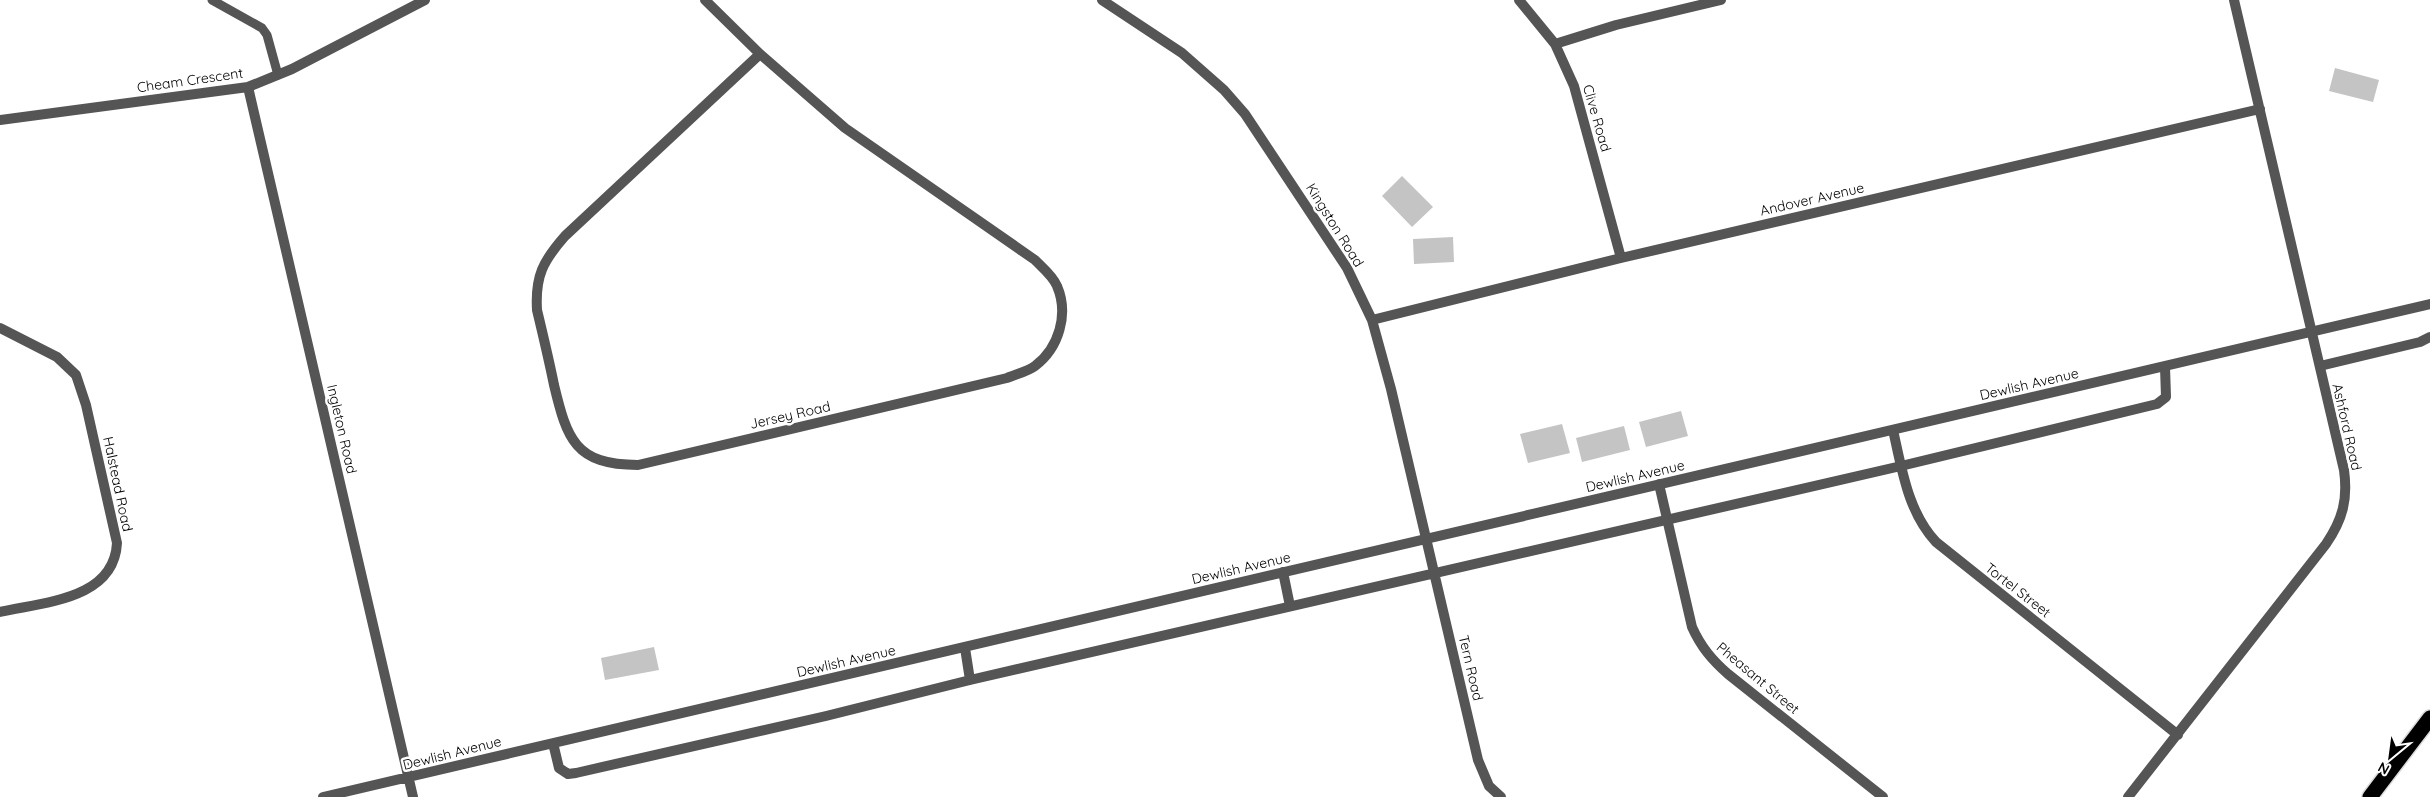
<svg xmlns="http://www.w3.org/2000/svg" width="2430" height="797" font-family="Quicksand,sans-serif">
<rect width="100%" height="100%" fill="#fff"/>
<path fill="#c4c4c4" d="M2335,68L2379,80L2373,102L2329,91Z
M1402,176L1433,207L1412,227L1382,196Z
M1453,237L1454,262L1414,264L1413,239Z
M1681,411L1688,436L1646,447L1639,422Z
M1562,424L1570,453L1528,463L1520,434Z
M1624,426L1630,450L1582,462L1576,438Z
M654,647L659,670L605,680L601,658Z"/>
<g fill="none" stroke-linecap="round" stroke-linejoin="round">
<defs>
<path id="highway" d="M2370,797L2430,718"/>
</defs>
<use href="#highway" stroke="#dbdbdb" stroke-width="18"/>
<path stroke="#555" stroke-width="9" d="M212,0L262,28L267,35L278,75"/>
<path stroke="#555" stroke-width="10" d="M705,0L760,54L845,128L1035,260C1043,268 1053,276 1057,286C1069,314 1059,348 1035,366C1027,372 1016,374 1007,378L638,465C575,465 567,439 554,385C549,360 543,335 537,310C535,276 543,261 565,236L760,54
M1102,0L1182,53L1224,90L1245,114L1347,268L1372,320L1391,389L1478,760L1489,786L1501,797
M1519,0L1555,44L1574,86L1621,258
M1555,44L1616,25L1721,0
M248,87L413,797
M0,120L248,87L292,69L425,0
M1372,320L1621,258L2260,109
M0,328L57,357L76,375L86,405L117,543C114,600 43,602 0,612
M2320,366L2420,342L2430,337
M1893,430C1902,470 1908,512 1936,542L2178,735
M1659,484L1692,627C1701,647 1712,660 1728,674L1883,797
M1283,572L1290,606
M965,648L970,680
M553,743L559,768L568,774L576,773L826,716L970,680L1901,466L2157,404L2166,397L2165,367
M323,797L2430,304
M2128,797L2326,544C2343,519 2348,499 2344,470L2234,0"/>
<use href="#highway" stroke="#000" stroke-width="15"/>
</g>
<g text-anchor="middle" stroke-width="5" stroke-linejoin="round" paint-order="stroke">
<g font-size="14" fill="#000" stroke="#fff">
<text transform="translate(190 80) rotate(-8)" y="5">Cheam Crescent</text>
<text transform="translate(1597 118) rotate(74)" y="5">Clive Road</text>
<text transform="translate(1812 199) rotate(-13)" y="5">Andover Avenue</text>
<text transform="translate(1335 225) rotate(58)" y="5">Kingston Road</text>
<text transform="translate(2029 384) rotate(-13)" y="5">Dewlish Avenue</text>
<text transform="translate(790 415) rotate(-13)" y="5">Jersey Road</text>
<text transform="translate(2347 427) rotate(77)" y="5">Ashford Road</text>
<text transform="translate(342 429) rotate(77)" y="5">Ingleton Road</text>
<text transform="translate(1635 476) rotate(-13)" y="5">Dewlish Avenue</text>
<text transform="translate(118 484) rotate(78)" y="5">Halstead Road</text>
<text transform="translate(1241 568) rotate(-13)" y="5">Dewlish Avenue</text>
<text transform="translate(2018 590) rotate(38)" y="5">Tortel Street</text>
<text transform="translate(846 661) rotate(-13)" y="5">Dewlish Avenue</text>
<text transform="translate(1471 668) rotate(77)" y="5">Tern Road</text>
<text transform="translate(1758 678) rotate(40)" y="5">Pheasant Street</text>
<text transform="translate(452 753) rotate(-14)" y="5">Dewlish Avenue</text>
</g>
</g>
<g transform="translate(2390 757) rotate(209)" stroke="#ffffff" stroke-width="4" paint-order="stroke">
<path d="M0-4L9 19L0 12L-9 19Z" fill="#000000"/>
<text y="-8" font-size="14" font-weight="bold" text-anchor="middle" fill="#000000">N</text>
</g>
</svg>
